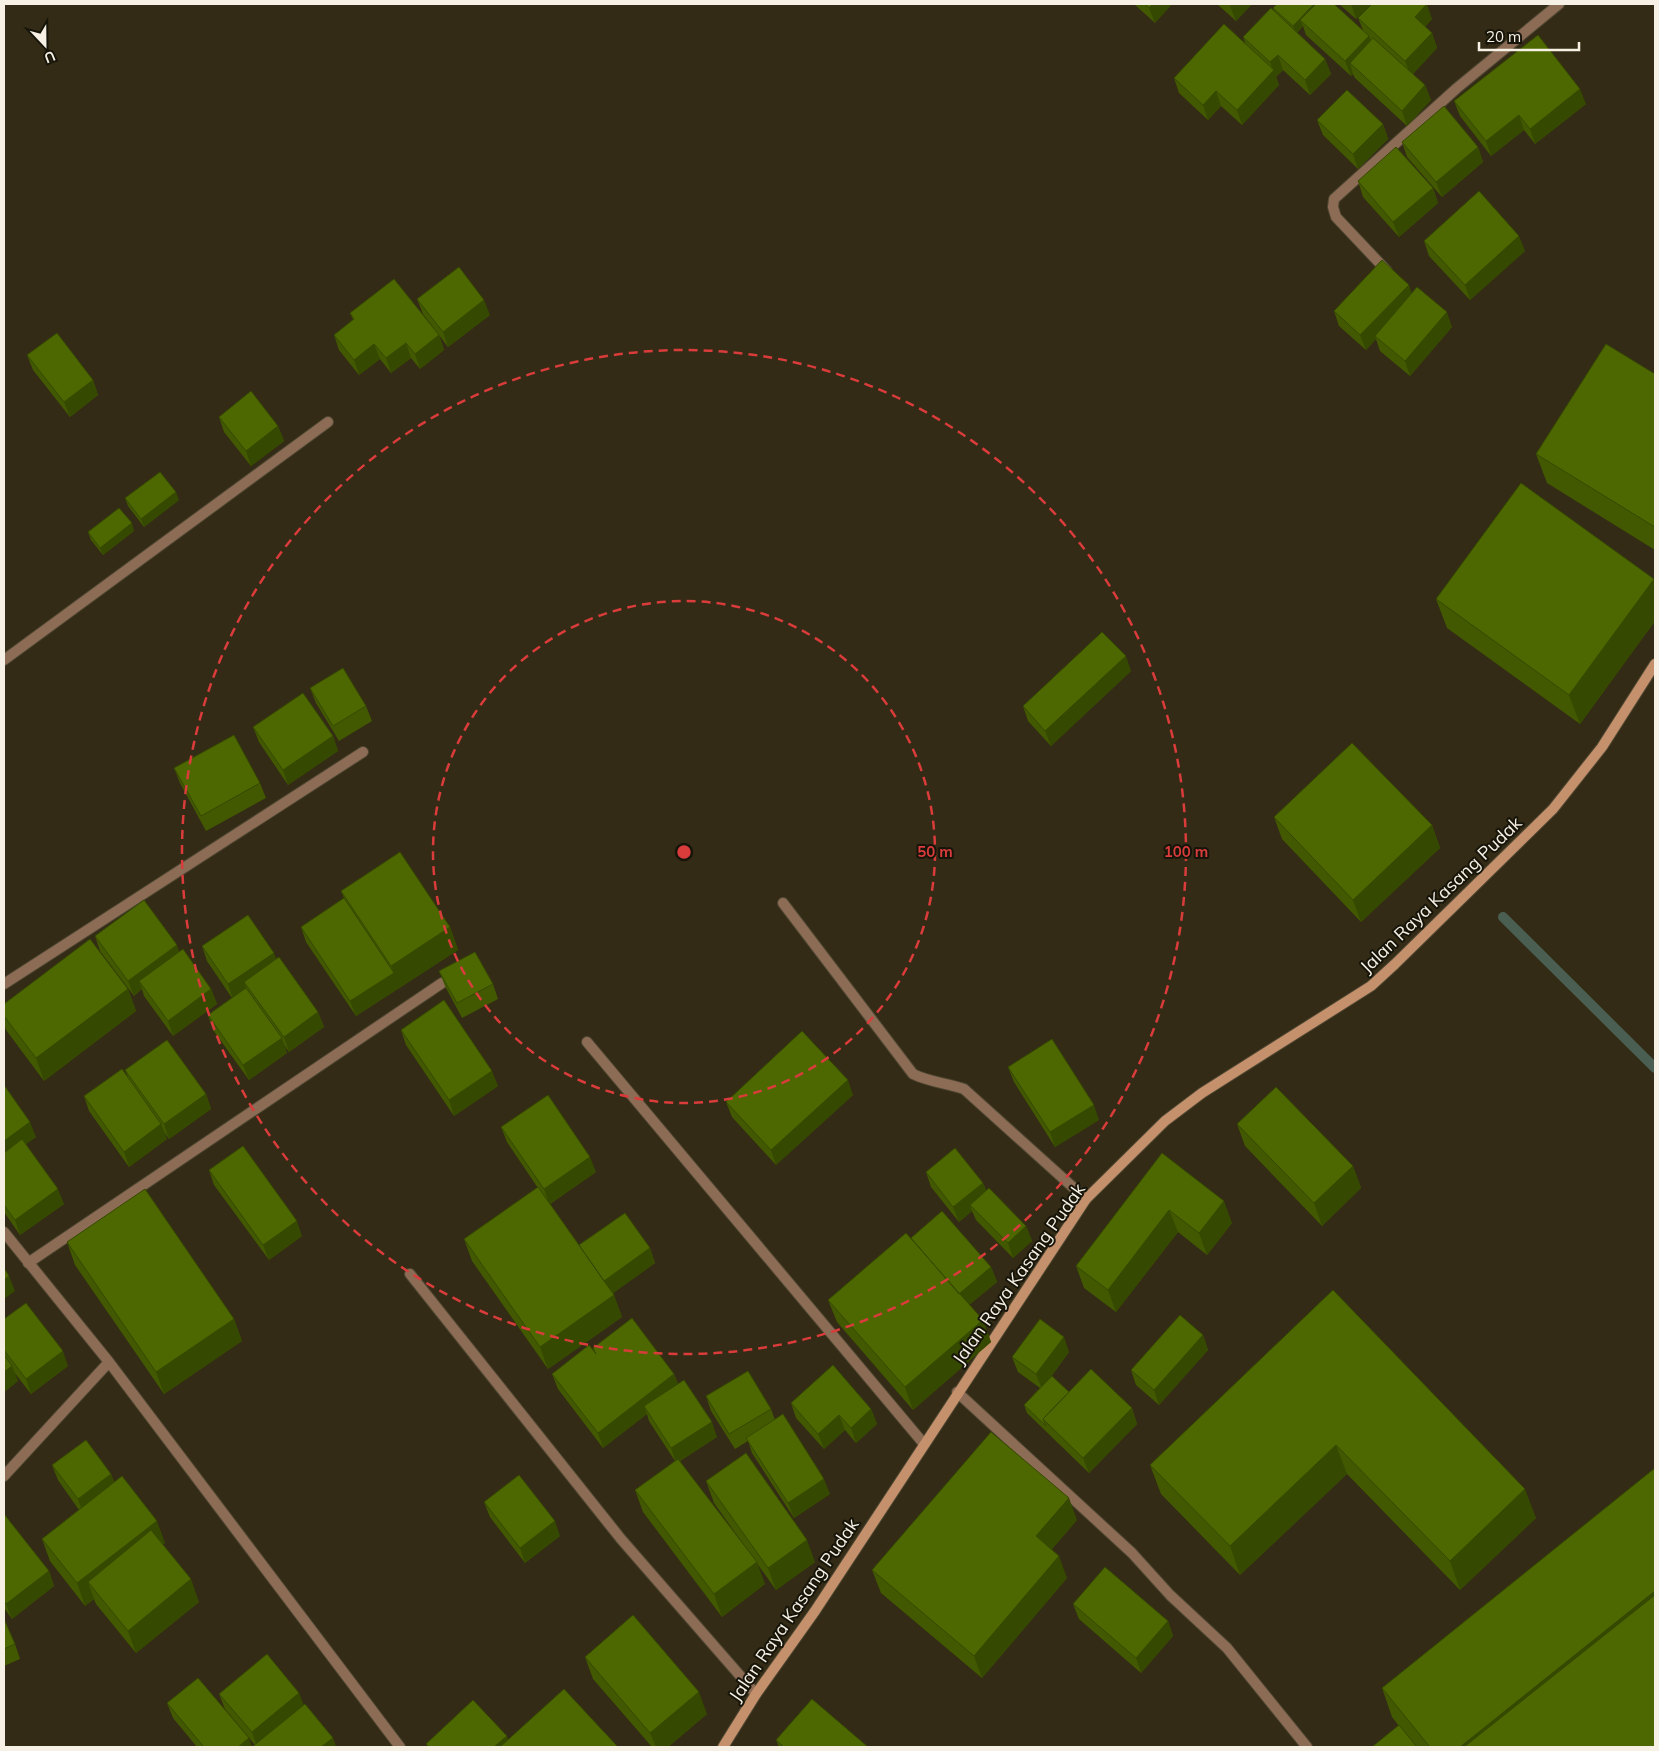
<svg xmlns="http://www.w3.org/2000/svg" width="1659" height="1751" font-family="Mulish,sans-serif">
<rect width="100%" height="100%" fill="#332b15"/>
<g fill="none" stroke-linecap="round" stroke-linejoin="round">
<path stroke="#4a5f52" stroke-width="10" d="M1503,917L1655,1068"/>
<defs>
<path id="lane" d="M783,903L913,1074C929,1082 947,1083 964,1089L1086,1199
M587,1042L924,1444"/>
<path id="street" d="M1387,271L1336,217L1333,207L1334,199L1457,88L1559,4
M4,660L328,422
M4,984L363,752
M4,1232L109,1362L400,1747
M28,1263L442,983
M410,1274L621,1539L756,1694
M957,1392L1132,1553L1170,1595L1227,1648L1307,1747
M4,1476L109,1362"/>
<path id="secondary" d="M723,1747L756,1694L815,1611L1086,1199L1165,1121L1202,1093L1371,986L1395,964L1553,809L1602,747L1655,664"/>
</defs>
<use href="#lane" stroke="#4e4732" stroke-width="12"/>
<use href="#street" stroke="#4e4732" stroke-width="12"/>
<use href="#secondary" stroke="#4e4732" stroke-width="12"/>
<use href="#lane" stroke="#8d6c56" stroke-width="10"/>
<use href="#street" stroke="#8d6c56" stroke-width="10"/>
<use href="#secondary" stroke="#c5906c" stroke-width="10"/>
</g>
<path fill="#425901" d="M1134,4H1172L1155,23Z
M1217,4H1252L1236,21Z
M1339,4H1371L1356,19Z
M1273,8L1363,30L1358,18L1432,19L1425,27L1432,33L1437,48L1413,74L1425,85L1431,100L1407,126L1355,78L1353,74L1351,76L1306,35L1303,26L1297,33L1325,59L1331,74L1310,95L1283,70L1276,77L1279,85L1242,125L1221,106L1208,120L1179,93L1174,78L1246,45L1243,37L1274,11Z
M1454,101L1586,104L1535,144L1524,130L1491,156L1460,116Z
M1317,120L1383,124L1388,139L1358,169L1323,135Z
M1402,142L1478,147L1483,162L1442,197L1407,157Z
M1358,181L1433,188L1438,203L1399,237L1363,197Z
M1424,241L1525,251L1470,300L1429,256Z
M1412,293L1452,327L1410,376L1380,351L1376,339L1366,350L1339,326L1334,311Z
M417,299L490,315L448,347L423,314Z
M350,313L439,335L444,350L420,369L411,358L391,373L380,359L359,375L339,350L334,335L353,320Z
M27,355L93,380L98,395L70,417L33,370Z
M1655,374V550L1547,483L1536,454Z
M219,417L278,426L284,441L251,466L224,432Z
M125,498L179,500L144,527L128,506Z
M134,531L103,555L91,540L88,532Z
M1654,579L1655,583V621L1580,724L1447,628L1436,599Z
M1131,671L1051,746L1028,721L1023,706Z
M310,688L366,706L372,721L339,741L316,703Z
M253,727L333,736L338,751L288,785L259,742Z
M174,768L260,783L266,798L206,831L180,783Z
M1274,817L1432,825L1440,848L1361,922L1282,839Z
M341,891L450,927L458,950L356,1016L306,942L301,927L344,898Z
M95,936L179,952L211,989L217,1004L173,1036L144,996L142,989L134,996L100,951Z
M202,946L276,959L318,1012L324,1027L289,1052L284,1045L287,1053L249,1080L213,1030L208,1015L232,998L207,961Z
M439,971L493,984L498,999L462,1018L445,986Z
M128,989L136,1011L44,1081L6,1030L4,1024V1004Z
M401,1030L498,1086L454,1116L406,1045Z
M1008,1067L1099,1120L1055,1147L1014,1082Z
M125,1070L206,1094L211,1109L169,1139L164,1132L167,1139L129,1167L89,1111L84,1096L128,1077Z
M4,1085L36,1137L26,1144L64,1204L20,1235L4,1212Z
M853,1095L776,1165L732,1117L726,1102Z
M1237,1124L1353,1166L1361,1188L1322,1226L1245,1146Z
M501,1127L596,1172L550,1204L579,1245L650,1248L655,1263L613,1293L622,1317L548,1369L472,1261L464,1239L538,1188L507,1142Z
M1162,1153L1232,1223L1207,1255L1178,1232L1116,1312L1084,1288L1076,1266Z
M209,1170L302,1236L269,1260L214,1185Z
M926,1172L983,1183L986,1190L1026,1226L1032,1241L1013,1258L976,1220L972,1211L959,1222L931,1187Z
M911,1238L991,1267L997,1282L969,1305L983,1320L991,1342L913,1410L837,1322L828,1300Z
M67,1242L234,1319L242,1341L164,1394L75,1265Z
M1333,1290L1536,1518L1460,1590L1347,1474L1240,1575L1161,1494L1150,1465Z
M4,1319L68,1366L31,1394L14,1372L18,1381L4,1392Z
M1203,1335L1208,1350L1159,1405L1136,1385L1131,1370Z
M594,1351L674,1374L678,1384L717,1437L680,1461L765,1584L722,1617L643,1512L635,1490L675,1461L649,1421L647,1414L603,1448L558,1389L552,1374Z
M1069,1352L1048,1381L1069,1392L1132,1408L1137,1424L1089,1473L1027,1413L1024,1405L1040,1388L1018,1372L1012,1357Z
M706,1396L771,1409L775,1420L830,1494L794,1518L752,1453L748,1441L735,1449L711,1411Z
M791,1403L871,1409L877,1424L856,1443L845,1430L824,1449L796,1418Z
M52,1465L111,1474L114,1482L165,1543L162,1545L199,1602L136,1653L96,1604L94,1599L85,1606L50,1561L42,1539L79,1510L58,1480Z
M706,1481L815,1562L776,1590L714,1503Z
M484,1502L560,1536L525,1563L490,1517Z
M4,1514L49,1571L54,1586L12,1619L4,1608Z
M1077,1520L1052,1549L1067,1578L982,1678L881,1593L872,1570Z
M1073,1604L1168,1621L1173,1636L1141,1673L1079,1619Z
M4,1619L15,1644L20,1659L4,1666Z
M585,1657L707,1714L668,1747H652L593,1679Z
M1382,1688L1655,1747H1372L1399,1726L1392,1717Z
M299,1693L303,1705L333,1738L336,1747H252L255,1745L225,1709L219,1694Z
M167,1703L252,1747H197L173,1718Z
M776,1740L868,1747H779Z"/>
<path fill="#364901" d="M1153,4H1172L1155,23L1149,8Z
M1233,4H1252L1236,21L1230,6Z
M1314,4H1321L1300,20L1303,26L1296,34L1293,26Z
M1351,4H1371L1356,19Z
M1427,4L1432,19L1420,32L1415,17Z
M1432,33L1437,48L1411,76L1405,61Z
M1369,36L1375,51L1350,63L1353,74L1351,76L1345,61Z
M1278,55L1283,70L1276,77L1279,85L1242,125L1237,110L1273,70L1270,62Z
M1325,59L1331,74L1310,95L1305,80Z
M1425,85L1431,100L1407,126L1402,111Z
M1580,89L1586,104L1535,144L1530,129Z
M1216,91L1221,106L1208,120L1203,105Z
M1519,115L1524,130L1491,156L1486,141Z
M1383,124L1388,139L1358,169L1353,154Z
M1478,147L1483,162L1442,197L1436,182Z
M1433,188L1438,203L1399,237L1393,222Z
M1519,236L1525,251L1470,300L1465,285Z
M1409,285L1414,300L1375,336L1376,339L1366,350L1360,335Z
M484,300L490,315L448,347L443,332Z
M1447,312L1452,327L1410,376L1405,361Z
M439,335L444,350L420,369L415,354Z
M406,343L411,358L391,373L386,358Z
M374,344L380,359L359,375L354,360Z
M93,380L98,395L70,417L64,402Z
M278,426L284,441L251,466L246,451Z
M176,492L179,500L144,527L141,519Z
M132,523L134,531L103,555L100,548Z
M1654,579L1655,583V621L1580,724L1569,695Z
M1126,656L1131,671L1051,746L1045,731Z
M333,736L338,751L288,785L283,770Z
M1432,825L1440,848L1361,922L1353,900Z
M450,927L458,950L356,1016L350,1001L394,973L391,966Z
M177,945L182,960L139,981L142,989L134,996L128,981Z
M274,953L280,968L244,982L247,990L233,1000L228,984Z
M128,989L136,1011L44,1081L36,1058Z
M211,989L217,1004L173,1036L168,1021Z
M318,1012L324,1027L289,1052L284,1037Z
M282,1038L287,1053L249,1080L243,1065Z
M492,1071L498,1086L454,1116L449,1100Z
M848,1080L853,1095L776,1165L771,1150Z
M206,1094L211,1109L169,1139L164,1124Z
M1094,1105L1099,1120L1055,1147L1050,1132Z
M30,1122L36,1137L4,1160V1141Z
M161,1124L167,1139L129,1167L124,1152Z
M590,1157L596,1172L549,1204L544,1189Z
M1353,1166L1361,1188L1322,1226L1314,1203Z
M983,1183L989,1198L970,1205L972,1211L959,1222L953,1207Z
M58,1189L64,1204L20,1235L15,1220Z
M1224,1201L1232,1223L1207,1255L1199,1233Z
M1169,1210L1178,1232L1116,1312L1108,1290Z
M297,1221L302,1236L269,1260L263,1245Z
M1026,1226L1032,1241L1013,1258L1008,1243Z
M650,1248L655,1263L608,1297L603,1282Z
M991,1267L997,1282L963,1310L957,1295Z
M9,1276L15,1291L4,1299V1280Z
M614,1295L622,1317L548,1369L540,1347Z
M234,1319L242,1341L164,1394L156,1372Z
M983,1320L991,1342L913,1410L905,1387Z
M1203,1335L1208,1350L1159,1405L1154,1390Z
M1064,1337L1069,1352L1042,1389L1036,1374Z
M63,1351L68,1366L31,1394L26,1379Z
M12,1366L18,1381L4,1392V1372Z
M674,1374L680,1389L644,1406L647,1414L603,1448L598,1433Z
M1132,1408L1137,1424L1089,1473L1083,1458Z
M871,1409L877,1424L856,1443L851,1428Z
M839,1415L845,1430L824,1449L818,1434Z
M712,1422L717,1437L676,1463L671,1448Z
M1336,1445L1347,1474L1240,1575L1230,1546Z
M111,1474L117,1489L83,1514L78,1499Z
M824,1479L830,1494L794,1518L788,1503Z
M1525,1489L1536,1518L1460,1590L1450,1561Z
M1069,1498L1077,1520L1044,1558L1036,1536Z
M157,1521L165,1543L99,1595L88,1582L94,1599L85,1606L77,1583Z
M555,1521L560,1536L525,1563L520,1548Z
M807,1540L815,1562L776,1590L768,1568Z
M1059,1556L1067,1578L982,1678L974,1656Z
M757,1562L765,1584L722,1617L714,1594Z
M49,1571L54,1586L12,1619L6,1604Z
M191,1579L199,1602L136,1653L128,1631Z
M1655,1591V1628L1507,1747H1460Z
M1168,1621L1173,1636L1141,1673L1136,1658Z
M699,1692L707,1714L668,1747H656L650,1733Z
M299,1693L305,1708L257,1747L252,1732Z
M507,1736L511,1747H494Z
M249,1738L252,1747H238Z
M333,1738L336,1747H321Z"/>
<path fill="#4d6801" stroke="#364901" d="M1145,4H1153L1149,8Z
M1277,4H1314L1293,26L1273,8Z
M1316,4H1334L1369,36L1345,61L1300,20Z
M1372,4H1427L1415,17L1432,33L1405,61L1358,18Z
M1271,8L1325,59L1305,80L1278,55L1270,62L1243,37Z
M1224,24L1274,70L1237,110L1216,91L1203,105L1174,78Z
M1538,35L1580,89L1530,129L1519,115L1486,141L1454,101Z
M1373,38L1425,85L1402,111L1350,63Z
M1347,90L1383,124L1353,154L1317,120Z
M1444,106L1478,147L1436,182L1402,142Z
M1396,147L1433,188L1393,222L1358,181Z
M1479,191L1519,236L1465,285L1424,241Z
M1382,260L1409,285L1360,335L1334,311Z
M459,267L484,300L443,332L417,299Z
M394,279L439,335L415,354L406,343L386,358L374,344L354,360L334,335L354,319L350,313Z
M1417,287L1447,312L1405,361L1375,336Z
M57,333L93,380L64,402L27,355Z
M1606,344L1655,374V527L1536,454Z
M251,391L278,426L246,451L219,417Z
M160,472L176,492L141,519L125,498Z
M1521,483L1654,579L1569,695L1436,599Z
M119,508L132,523L100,548L88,532Z
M1102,632L1126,656L1045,731L1023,706Z
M343,668L366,706L333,726L310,688Z
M303,693L333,736L283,770L253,727Z
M234,735L260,783L201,816L174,768Z
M1352,743L1432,825L1353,900L1274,817Z
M400,852L450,927L391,966L341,891Z
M344,898L394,973L350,1001L301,927Z
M144,900L177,945L128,981L95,936Z
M248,915L274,953L228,984L202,946Z
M90,939L128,989L36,1058L4,1016V1004Z
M183,949L211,989L168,1021L139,981Z
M475,952L493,984L457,1003L439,971Z
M279,957L318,1012L284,1037L244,982Z
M246,988L282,1038L243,1065L208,1015Z
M444,1000L492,1071L449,1100L401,1030Z
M802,1031L848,1080L771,1150L726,1102Z
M1052,1039L1094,1105L1050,1132L1008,1067Z
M167,1040L206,1094L164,1124L125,1070Z
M122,1069L161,1124L124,1152L84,1096Z
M4,1085L30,1122L4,1141Z
M1276,1087L1353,1166L1314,1203L1237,1124Z
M548,1095L590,1157L544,1189L501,1127Z
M22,1139L58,1189L15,1220L4,1205V1153Z
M243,1146L297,1221L263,1245L209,1170Z
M955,1148L983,1183L953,1207L926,1172Z
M1162,1153L1224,1201L1199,1233L1169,1210L1108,1290L1076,1266Z
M538,1187L614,1295L540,1347L464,1239Z
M989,1188L1026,1226L1008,1243L970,1205Z
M145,1189L234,1319L156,1372L67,1242Z
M942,1211L991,1267L959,1294L911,1238Z
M625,1213L650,1248L604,1281L579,1245Z
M906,1233L983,1320L905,1387L828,1300Z
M4,1268L9,1276L4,1280Z
M1333,1290L1525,1489L1450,1561L1336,1445L1230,1546L1150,1465Z
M26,1303L63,1351L26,1379L4,1350V1319Z
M1180,1315L1203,1335L1154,1390L1131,1370Z
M632,1318L674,1374L598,1433L552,1374L589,1345L596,1354L593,1348Z
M1040,1319L1064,1337L1036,1374L1012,1357Z
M4,1355L12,1366L4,1372Z
M833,1365L871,1409L851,1428L839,1415L818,1434L791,1403Z
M1091,1369L1132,1408L1083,1458L1043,1419Z
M748,1371L771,1409L729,1434L706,1396Z
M1052,1376L1069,1392L1043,1419L1046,1426L1024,1405Z
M684,1380L712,1422L671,1448L644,1406Z
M783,1414L824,1479L788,1503L746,1438Z
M991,1432L1069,1498L1036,1536L1059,1556L974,1656L872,1570Z
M86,1440L111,1474L78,1499L52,1465Z
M746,1453L807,1540L768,1568L706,1481Z
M678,1459L757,1562L714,1594L635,1490Z
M1655,1468V1591L1460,1747H1430L1382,1688Z
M519,1475L555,1521L520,1548L484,1502Z
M122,1476L157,1521L77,1583L42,1539Z
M4,1514L49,1571L6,1604L4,1600Z
M151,1530L191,1579L128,1631L88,1582Z
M1105,1567L1168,1621L1136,1658L1073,1604Z
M1655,1595V1747H1464Z
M633,1615L699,1692L650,1733L585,1657Z
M4,1619L15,1644L4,1649Z
M267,1654L299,1693L252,1732L219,1694Z
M198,1678L249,1738L238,1747H204L167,1703Z
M564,1689L618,1747H500Z
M812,1699L868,1747H784L776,1740Z
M473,1700L507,1736L494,1747H429L426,1744Z
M305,1704L333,1738L321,1747H252Z
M1399,1725L1417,1747H1372Z"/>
<g fill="none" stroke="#d93c3b" stroke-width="2.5" stroke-dasharray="9 6">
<circle cx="684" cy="852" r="251"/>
<circle cx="684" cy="852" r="502"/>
</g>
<g text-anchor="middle" stroke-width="4" stroke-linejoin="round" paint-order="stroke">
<g font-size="18" fill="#f6f1e4" stroke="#17140a">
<text transform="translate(1441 895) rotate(-44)" y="6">Jalan Raya Kasang Pudak</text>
<text transform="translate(1019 1274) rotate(-55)" y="6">Jalan Raya Kasang Pudak</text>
<text transform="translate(794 1610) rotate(-56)" y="6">Jalan Raya Kasang Pudak</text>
</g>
</g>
<circle cx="684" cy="852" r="8" fill="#d93c3b" stroke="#17140a" stroke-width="2.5"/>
<g font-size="15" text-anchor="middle" font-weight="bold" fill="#d93c3b" stroke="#17140a" stroke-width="4" stroke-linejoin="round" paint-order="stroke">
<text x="935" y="857">50 m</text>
<text x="1186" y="857">100 m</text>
</g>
<rect width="1659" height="1751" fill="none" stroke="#f6f1e4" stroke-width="10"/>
<g transform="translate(45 45) rotate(158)" stroke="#17140a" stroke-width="4" paint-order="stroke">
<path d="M0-4L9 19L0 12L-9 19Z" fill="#f6f1e4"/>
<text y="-8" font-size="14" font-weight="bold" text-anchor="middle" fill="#f6f1e4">U</text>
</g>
<path d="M1479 42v8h100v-8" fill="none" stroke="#f6f1e4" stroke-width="2.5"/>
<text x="1486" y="42" font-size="15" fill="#f6f1e4" stroke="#17140a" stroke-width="4" paint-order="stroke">20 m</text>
</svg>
